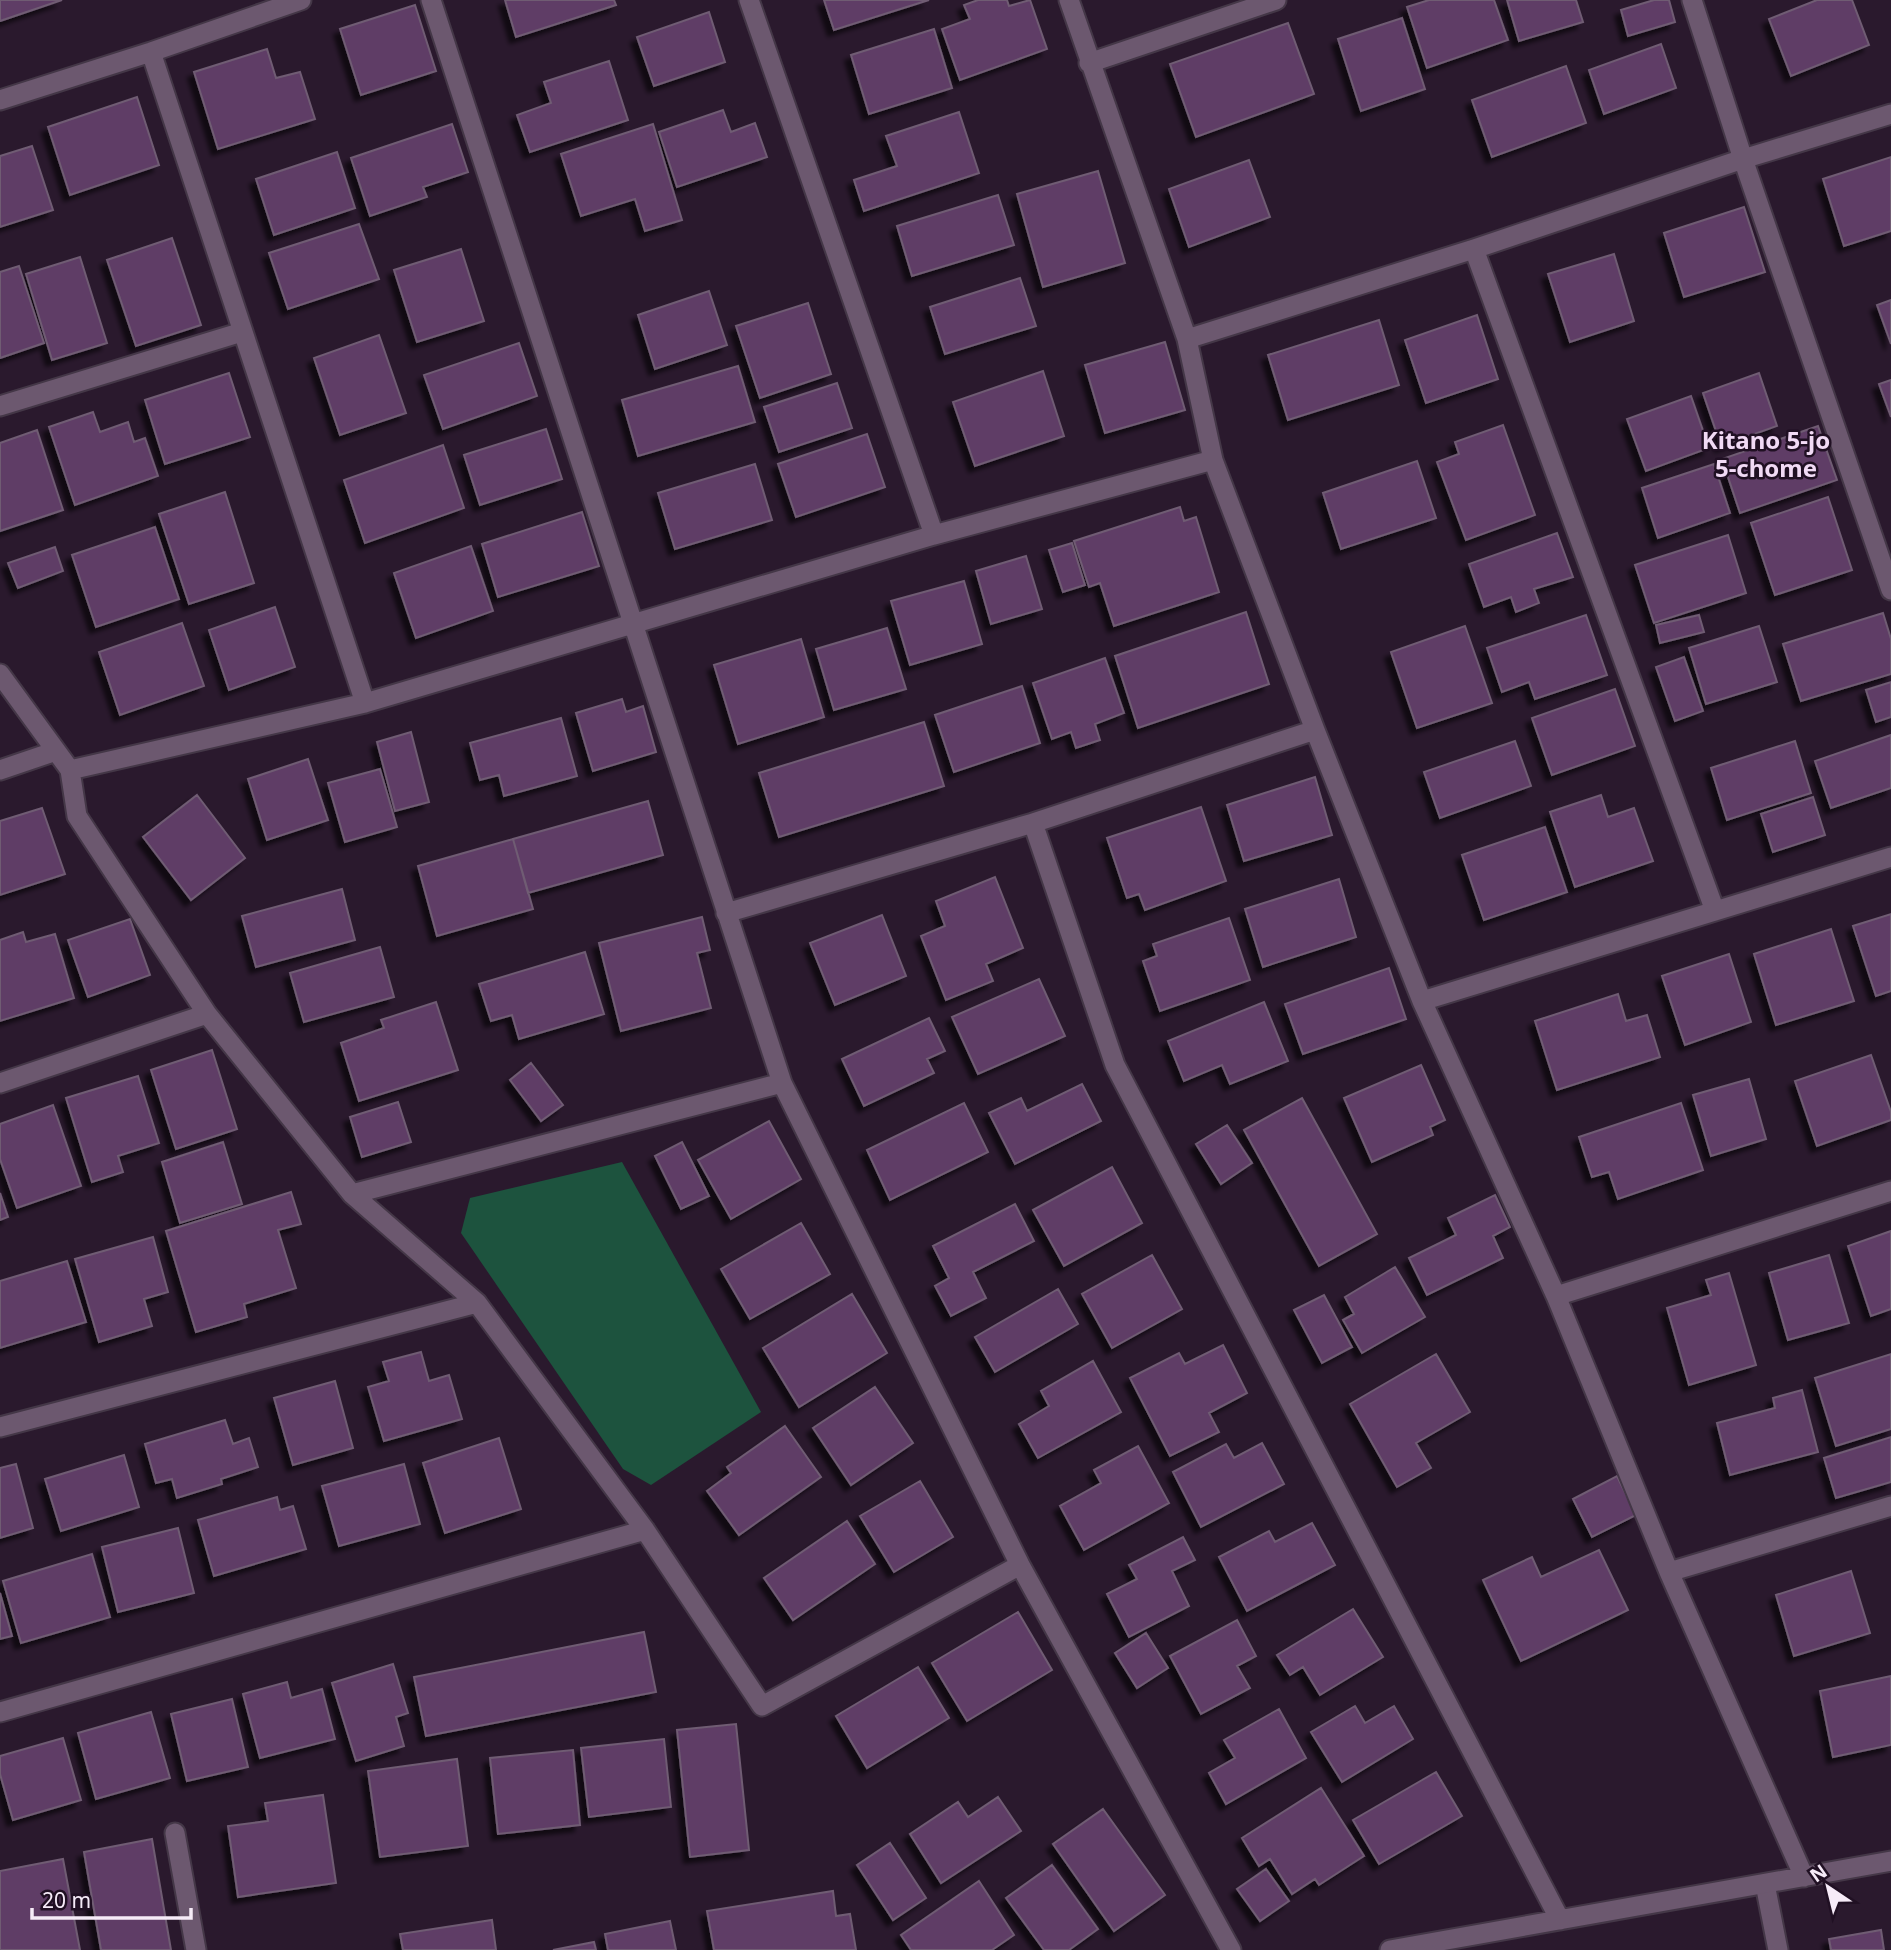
<svg xmlns="http://www.w3.org/2000/svg" width="1891" height="1950" font-family="'Noto Sans',sans-serif">
<defs>
<filter id="shadow"><feDropShadow dx="-6" dy="6" stdDeviation="2" flood-color="#0009"/></filter>
</defs>
<rect width="100%" height="100%" fill="#2a192d"/>
<path fill="#1d533e" d="M622,1162L761,1412L651,1485L623,1469L461,1233L470,1198Z"/>
<path fill="#5f3e66" stroke="#6f5c73" stroke-width="2" filter="url(#shadow)" d="M0,0H62L0,21Z
M505,0H614L616,5L516,37Z
M824,0H929L834,30Z
M978,0H1007L1009,6L1030,0L1047,49L960,80L942,29L970,19L964,5Z
M1429,0H1494L1508,40L1427,68L1407,7Z
M1507,0H1576L1583,22L1519,41Z
M1654,0H1669L1675,22L1628,36L1621,10Z
M1817,0H1852L1869,45L1791,76L1769,19Z
M415,5L436,71L361,95L340,29Z
M709,12L725,62L654,86L637,37Z
M1402,18L1425,89L1361,111L1338,39Z
M1288,23L1314,94L1196,137L1170,64Z
M934,29L952,88L869,114L851,55Z
M1661,44L1676,88L1604,114L1589,70Z
M267,49L276,78L300,72L315,119L218,149L194,72Z
M609,61L628,120L530,152L517,115L551,103L544,82Z
M1566,66L1586,123L1492,157L1472,100Z
M137,97L159,165L70,195L48,127Z
M723,110L731,132L755,123L767,157L677,187L659,132Z
M959,112L979,173L864,211L854,180L897,166L886,136Z
M452,124L468,172L423,187L427,197L370,216L351,158Z
M653,124L682,220L645,231L635,199L581,216L561,154Z
M32,146L53,210L0,227V156Z
M337,152L355,208L274,235L256,179Z
M1891,157V231L1844,246L1823,179Z
M1249,160L1270,217L1189,247L1169,189Z
M1098,171L1125,263L1043,287L1017,194Z
M998,195L1014,245L912,276L897,226Z
M1744,207L1765,272L1684,297L1664,233Z
M359,224L379,279L288,309L269,253Z
M172,238L201,325L136,346L107,260Z
M461,249L484,321L417,342L394,270Z
M1614,254L1634,321L1570,342L1548,274Z
M80,257L107,343L52,360L26,274Z
M19,266L44,343L0,358V272Z
M1020,278L1036,326L945,354L930,307Z
M709,291L727,345L655,369L638,315Z
M1891,300V344L1877,305Z
M808,303L831,374L760,398L736,326Z
M1477,315L1498,379L1426,403L1405,340Z
M1379,320L1399,385L1288,420L1268,355Z
M379,335L406,413L340,435L314,358Z
M1165,342L1185,410L1105,433L1085,365Z
M519,343L537,396L443,429L424,375Z
M738,366L755,422L638,456L622,400Z
M1043,371L1064,436L975,466L953,402Z
M229,373L250,437L165,464L145,400Z
M1759,373L1777,426L1721,446L1703,393Z
M1891,380V417L1879,384Z
M837,383L852,428L779,452L764,407Z
M1691,396L1709,448L1646,471L1627,419Z
M93,412L100,432L128,422L134,442L145,438L158,476L75,505L49,427Z
M1503,425L1535,515L1466,540L1437,462L1459,454L1455,442Z
M1818,426L1837,480L1740,513L1722,459Z
M546,429L562,479L480,505L464,455Z
M37,430L63,510L0,531V443Z
M867,434L885,487L796,517L778,464Z
M443,445L464,508L365,543L344,480Z
M1417,461L1436,518L1341,549L1323,493Z
M755,464L772,520L675,549L658,493Z
M1714,464L1730,513L1658,538L1642,488Z
M225,492L254,583L189,604L159,514Z
M1828,497L1852,570L1775,595L1751,523Z
M1180,507L1184,521L1196,517L1219,592L1114,626L1100,583L1089,587L1074,541Z
M582,512L599,566L498,597L482,544Z
M155,527L179,599L96,627L72,555Z
M1557,533L1573,577L1534,589L1539,603L1516,612L1511,597L1484,607L1469,564Z
M1728,535L1746,593L1654,623L1635,565Z
M1072,543L1085,585L1063,592L1049,550Z
M471,546L493,611L416,638L394,573Z
M55,547L63,571L18,588L8,563Z
M1026,556L1042,609L991,624L976,571Z
M964,581L982,644L910,665L891,601Z
M275,607L295,667L229,690L209,630Z
M1246,612L1269,684L1138,728L1115,656Z
M1883,613L1891,639V674L1801,701L1783,644Z
M1586,615L1607,675L1535,699L1529,682L1502,692L1487,648Z
M1699,615L1704,632L1660,643L1656,625Z
M182,623L204,686L120,715L99,652Z
M1465,626L1492,703L1417,728L1391,652Z
M1759,626L1777,682L1706,704L1689,648Z
M887,628L906,689L834,710L816,649Z
M801,639L824,717L738,744L714,665Z
M1684,657L1703,711L1675,721L1656,667Z
M1105,658L1124,713L1095,724L1100,740L1076,748L1071,732L1052,739L1033,683Z
M1891,682V717L1876,722L1866,690Z
M1022,686L1040,743L954,772L935,715Z
M1615,689L1635,746L1552,775L1532,718Z
M622,699L626,712L643,706L656,752L593,771L576,713Z
M561,718L577,776L504,796L499,775L480,780L470,743Z
M924,722L944,786L779,837L759,773Z
M411,732L429,802L395,811L377,742Z
M1891,735V788L1831,808L1815,761Z
M1515,741L1531,786L1440,818L1424,772Z
M1795,741L1811,793L1727,820L1711,768Z
M308,759L328,820L267,840L248,779Z
M380,769L397,827L345,842L328,783Z
M1315,777L1332,835L1244,861L1227,805Z
M197,795L245,858L191,900L143,837Z
M1601,795L1608,817L1634,808L1653,861L1575,887L1550,812Z
M1813,797L1825,835L1773,852L1761,814Z
M648,801L663,855L528,893L513,839Z
M1201,807L1226,881L1145,910L1139,894L1127,898L1107,838Z
M42,808L65,874L0,895V821Z
M1545,827L1567,892L1484,920L1462,855Z
M513,839L533,909L437,936L418,866Z
M995,877L1023,948L986,964L993,981L946,1000L921,936L945,926L936,901Z
M1339,879L1356,937L1263,967L1245,909Z
M342,889L355,940L256,967L242,916Z
M1891,914V991L1876,996L1853,926Z
M882,915L906,976L835,1005L810,943Z
M702,917L710,950L697,953L711,1008L621,1031L599,943Z
M1229,918L1250,980L1160,1011L1143,961L1157,956L1153,944Z
M130,919L150,975L88,997L68,940Z
M1831,929L1854,1001L1776,1025L1754,954Z
M23,932L26,942L55,934L74,998L0,1021V940Z
M380,947L394,997L304,1022L290,973Z
M585,952L604,1014L519,1039L512,1015L491,1021L479,984Z
M1729,954L1751,1022L1685,1045L1662,976Z
M1389,968L1406,1019L1303,1054L1285,1004Z
M1039,979L1065,1036L978,1074L952,1017Z
M1618,994L1626,1021L1647,1015L1660,1057L1557,1090L1535,1021Z
M436,1002L458,1070L359,1101L341,1043L384,1028L381,1020Z
M1264,1002L1288,1061L1230,1084L1222,1065L1184,1081L1168,1041Z
M929,1018L945,1051L927,1059L934,1073L864,1106L842,1059Z
M212,1050L237,1129L176,1149L151,1070Z
M1871,1055L1891,1112V1120L1817,1146L1795,1081Z
M531,1063L563,1105L541,1121L510,1080Z
M1421,1065L1445,1120L1430,1127L1433,1135L1372,1162L1344,1098Z
M138,1076L159,1143L118,1156L123,1172L92,1182L66,1098Z
M1749,1079L1766,1139L1711,1156L1693,1095Z
M1082,1084L1101,1121L1015,1164L989,1113L1021,1098L1027,1111Z
M1302,1098L1377,1234L1319,1266L1244,1130Z
M398,1102L411,1142L362,1157L350,1117Z
M964,1103L988,1152L890,1200L867,1150Z
M1681,1103L1703,1170L1618,1199L1609,1172L1592,1177L1579,1137Z
M53,1105L81,1186L17,1208L0,1159V1124Z
M769,1121L801,1179L731,1219L698,1160Z
M1227,1125L1252,1163L1221,1184L1196,1144Z
M223,1142L242,1204L180,1223L162,1162Z
M682,1142L709,1196L681,1209L655,1156Z
M1112,1167L1142,1223L1064,1266L1033,1210Z
M291,1192L301,1224L278,1230L296,1288L244,1304L247,1317L196,1332L166,1231Z
M0,1193L8,1217L0,1220Z
M1495,1195L1510,1227L1493,1236L1503,1258L1427,1295L1409,1258L1456,1235L1448,1218Z
M1015,1204L1034,1241L973,1272L986,1298L951,1316L935,1286L949,1278L933,1246Z
M801,1223L830,1274L750,1319L721,1269Z
M1891,1231V1309L1871,1316L1848,1246Z
M153,1237L168,1292L144,1299L152,1326L99,1342L75,1259Z
M1152,1255L1182,1309L1112,1348L1082,1294Z
M1829,1255L1849,1323L1788,1340L1769,1273Z
M67,1261L86,1322L0,1348V1281Z
M1395,1267L1425,1317L1362,1353L1343,1320L1354,1314L1345,1297Z
M1729,1273L1756,1365L1689,1385L1667,1308L1711,1295L1706,1280Z
M1058,1289L1078,1324L995,1372L975,1337Z
M852,1294L887,1353L799,1407L763,1348Z
M1324,1295L1352,1347L1322,1363L1294,1310Z
M1223,1345L1247,1393L1209,1413L1219,1432L1170,1456L1130,1378L1179,1353L1185,1364Z
M421,1352L429,1381L449,1375L462,1419L384,1441L368,1387L389,1381L383,1362Z
M1436,1354L1470,1412L1416,1443L1431,1468L1397,1487L1350,1404Z
M1891,1354V1429L1836,1446L1815,1378Z
M1093,1361L1121,1412L1038,1458L1019,1424L1049,1406L1041,1391Z
M335,1381L353,1448L293,1465L274,1398Z
M875,1387L913,1443L851,1485L813,1428Z
M1802,1390L1818,1452L1730,1475L1717,1423L1775,1408L1773,1398Z
M225,1420L233,1444L249,1438L258,1467L221,1479L222,1484L177,1498L172,1479L156,1483L145,1444Z
M785,1426L821,1477L739,1535L707,1491L731,1473L727,1467Z
M1891,1437V1482L1836,1498L1824,1458Z
M499,1438L521,1509L445,1533L423,1463Z
M1262,1443L1284,1484L1201,1527L1173,1472L1226,1444L1234,1458Z
M1138,1446L1169,1503L1084,1550L1060,1506L1101,1483L1094,1470Z
M124,1455L139,1507L61,1531L45,1479Z
M16,1464L33,1528L0,1538V1468Z
M404,1464L420,1524L339,1546L322,1486Z
M1617,1476L1636,1515L1592,1537L1573,1499Z
M920,1481L953,1537L894,1572L860,1516Z
M277,1497L280,1510L293,1506L306,1549L214,1576L198,1520Z
M847,1521L875,1564L793,1620L764,1578Z
M1312,1523L1335,1565L1247,1611L1219,1557L1269,1531L1275,1542Z
M178,1528L194,1593L118,1612L102,1547Z
M1183,1537L1195,1560L1172,1571L1189,1606L1129,1637L1107,1594L1137,1579L1129,1565Z
M1599,1550L1628,1610L1521,1661L1483,1580L1532,1557L1541,1577Z
M92,1554L110,1617L21,1643L3,1581Z
M1851,1571L1870,1633L1794,1656L1776,1595Z
M0,1593L12,1636L0,1639Z
M1353,1609L1383,1657L1320,1695L1303,1667L1290,1675L1277,1655Z
M1018,1612L1052,1670L967,1721L932,1663Z
M1237,1620L1256,1656L1237,1666L1250,1688L1201,1714L1170,1656Z
M644,1632L656,1692L426,1736L414,1677Z
M1146,1633L1168,1668L1137,1688L1115,1653Z
M393,1664L408,1713L396,1717L404,1746L356,1761L332,1683Z
M918,1667L949,1718L867,1768L836,1716Z
M1891,1676V1745L1833,1757L1820,1691Z
M287,1682L291,1698L322,1689L335,1739L260,1758L243,1694Z
M232,1699L248,1767L187,1781L171,1714Z
M1355,1706L1365,1723L1394,1706L1413,1739L1342,1782L1311,1732Z
M1279,1709L1306,1758L1226,1804L1209,1773L1235,1758L1224,1740Z
M151,1712L170,1778L96,1799L78,1733Z
M736,1724L749,1850L690,1857L677,1730Z
M63,1738L81,1800L13,1820L0,1774V1756Z
M664,1739L671,1807L589,1817L581,1748Z
M573,1750L580,1825L498,1834L490,1758Z
M457,1759L468,1846L380,1857L368,1771Z
M1436,1772L1462,1816L1379,1864L1353,1820Z
M1321,1788L1364,1856L1319,1885L1315,1879L1292,1894L1270,1859L1259,1866L1242,1838Z
M323,1795L336,1883L238,1897L228,1826L268,1821L265,1803Z
M998,1797L1021,1831L941,1883L910,1834L958,1802L968,1817Z
M1103,1809L1165,1895L1114,1931L1053,1844Z
M152,1839L171,1950H101L84,1852Z
M890,1843L926,1898L893,1920L857,1865Z
M63,1859L80,1950H0V1871Z
M1052,1865L1098,1929L1069,1950H1044L1006,1898Z
M1266,1869L1289,1901L1260,1921L1237,1889Z
M979,1881L1014,1935L992,1950H911L901,1935Z
M833,1891L836,1916L850,1914L856,1950H714L707,1911Z
M492,1920L496,1950H403L400,1934Z
M670,1921L676,1950H608L605,1934Z
M1881,1930L1884,1950H1831L1829,1939Z
M594,1942L596,1950H553Z"/>
<g fill="none" stroke-linecap="round" stroke-linejoin="round">
<defs>
<path id="service" d="M1765,1884L1778,1950"/>
<path id="minor" d="M431,0L782,1083L1020,1565L1231,1950
M749,0L934,535
M1069,0L1187,339L1213,460L1315,730L1422,1001L1556,1296L1669,1572L1804,1877
M1692,0L1743,159L1891,590
M151,52L365,703
M1089,63L1276,0
M0,100L151,52L301,0
M1474,249L1715,911
M1187,339L1474,249L1743,159L1891,114
M0,406L242,332
M0,674L70,770L77,816L207,1014L352,1194L477,1303L645,1530L762,1706L1020,1565
M0,770L56,751
M70,770L365,703L934,535L1213,460
M1033,823L1115,1065L1560,1920
M726,913L1033,823L1315,730
M1422,1001L1891,857
M0,1083L207,1014
M352,1194L782,1083
M1556,1296L1891,1191
M0,1427L477,1303
M1669,1572L1891,1506
M0,1712L645,1530
M175,1833L196,1950
M1390,1950L1891,1861"/>
</defs>
<use href="#service" stroke="#443747" stroke-width="23"/>
<use href="#minor" stroke="#443747" stroke-width="23"/>
<use href="#service" stroke="#6c586f" stroke-width="19"/>
<use href="#minor" stroke="#6c586f" stroke-width="19"/>
</g>
<g text-anchor="middle" stroke-width="5" stroke-linejoin="round" paint-order="stroke">
<g font-size="24" font-weight="bold" fill="#f1daf5" stroke="#201023">
<text x="1766" y="449">Kitano 5-jo<tspan x="1766" dy="28">5-chome</tspan></text>
</g>
</g>
<g transform="translate(1828 1887) rotate(325)" stroke="#201023" stroke-width="5" paint-order="stroke">
<path d="M0-5L12 26L0 18L-12 26Z" fill="#f6ebf8"/>
<text y="-10" font-size="19" font-weight="bold" text-anchor="middle" fill="#f6ebf8">N</text>
</g>
<path d="M32 1908v10h159v-10" fill="none" stroke="#f6ebf8" stroke-width="3.5"/>
<text x="42" y="1908" font-size="21" fill="#f6ebf8" stroke="#201023" stroke-width="5" paint-order="stroke">20 m</text>
</svg>
